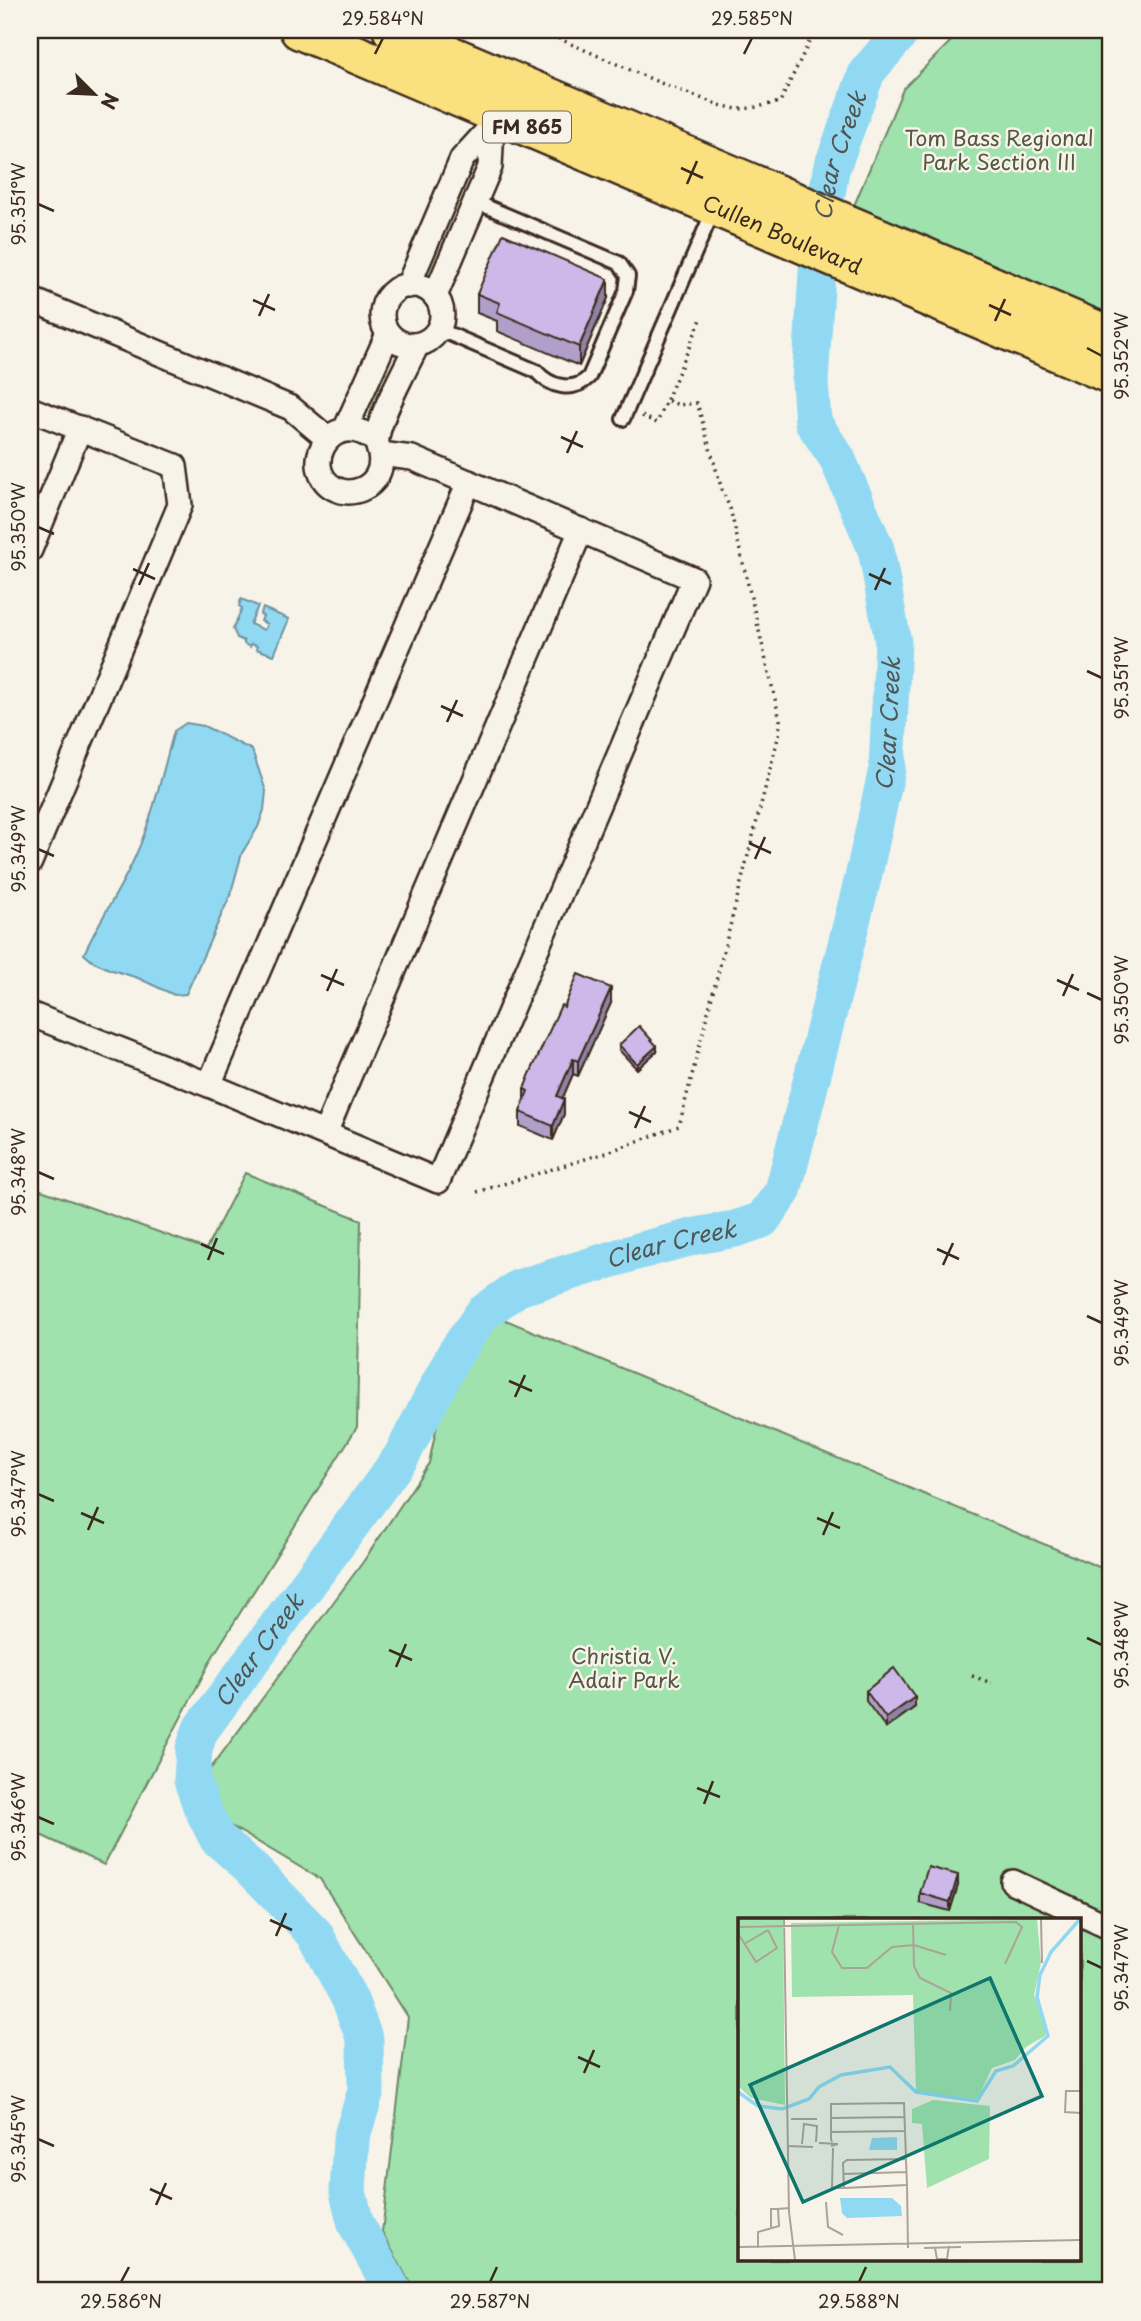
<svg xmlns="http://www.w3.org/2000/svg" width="1141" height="2321" font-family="'Playpen Sans',sans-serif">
<rect width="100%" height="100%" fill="#f7f3e8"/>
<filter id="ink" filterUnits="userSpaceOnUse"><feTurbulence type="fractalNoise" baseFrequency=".0143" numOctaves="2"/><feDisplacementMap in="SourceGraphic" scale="14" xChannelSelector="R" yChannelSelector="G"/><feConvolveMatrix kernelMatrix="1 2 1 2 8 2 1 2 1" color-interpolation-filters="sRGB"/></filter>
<g filter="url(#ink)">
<path fill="#9fe2ad" stroke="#6d8666" stroke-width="2" fill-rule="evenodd" d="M962,30H1111V319L853,208L903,89Z
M245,1173L361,1220L357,1427L213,1656L104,1865L30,1830V1186L206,1249Z
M489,1313L1111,1572V2291H414L382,2232L408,2017L320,1879L226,1823L200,1783L363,1562L429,1463L445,1387ZM740,1920H1080V2260H740Z"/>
<path fill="#91d9f3" stroke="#6f939e" stroke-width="2" d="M241,599L258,606L250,624L264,630L267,624L261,621L263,616L260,615L263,608L289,619L274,655L256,649L257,646L251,644L250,647L244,644V641L237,638L233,629L242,608L239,606Z
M186,723L204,726L252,750L266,791L264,810L258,827L242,853L230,896L186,994L174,995L138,978L109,969L92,961L84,954C99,920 120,891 135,857C152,820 163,771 174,731Z"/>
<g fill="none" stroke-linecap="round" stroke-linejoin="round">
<path stroke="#91d9f3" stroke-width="37" id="s1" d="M393,2291L356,2224L348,2192L351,2139L366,2091L365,2040L350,2000L315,1934L249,1866L217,1838L201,1806L192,1780L194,1749L200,1731L401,1457L454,1355L483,1313L518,1288L639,1251L696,1236L735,1229L762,1220L783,1191L863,878L887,769L893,642L876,549L837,458L813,422L810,382L819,242L831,170L867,72L903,30"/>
<defs>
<path id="lane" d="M438,329L536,371C550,387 573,393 589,377L626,291L628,276L619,263L476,202
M623,419L713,211"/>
<path id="street" d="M382 315a30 30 0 1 1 60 0a30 30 0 1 1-60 0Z
M408,286L462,159L492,126L502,104
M435,296L490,167L492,126
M30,299L291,408L328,439
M30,409L175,466L180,505L30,862
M345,430L388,334
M376,441C328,402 295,477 341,491C349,493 355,492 362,489C376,483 383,469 380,454C379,449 376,444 377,439C379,416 406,368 417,345
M380,454L412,458L694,579L438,1181L209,1085L469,482
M30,550L80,428
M30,1014L209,1085
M325,1133L581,530
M1013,1882L1111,1928"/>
<g id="primary">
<path id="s2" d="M299,30L1111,375"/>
<path d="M392,30L1111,336"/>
</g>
</defs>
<use href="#lane" stroke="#3b2a1e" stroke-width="18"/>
<use href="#street" stroke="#3b2a1e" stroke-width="28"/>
<use href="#primary" stroke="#3b2a1e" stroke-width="42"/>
<path stroke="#3b2a1e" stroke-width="3.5" stroke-dasharray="2 5" stroke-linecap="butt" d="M539,30L658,82L719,105L737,109L752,108L780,102L815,30
M642,416L657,423L702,317
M477,1192L605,1153L679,1126L779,734L780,720L730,508L722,490L697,403L679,405L666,400
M972,1676L992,1683"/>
<use href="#lane" stroke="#f7f3e8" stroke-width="12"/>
<use href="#street" stroke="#f7f3e8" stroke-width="23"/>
<use href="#primary" stroke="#fbe080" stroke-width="37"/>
</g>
<path fill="#b09fc8" stroke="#3b2a1e" stroke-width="2" d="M477,294L608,298L579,366L497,331V321L477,313Z
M611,1003L578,1076L573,1074L562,1099L564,1114L553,1140L520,1126V1112L524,1101V1089L564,1007Z
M619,1045L657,1051L637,1069L619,1050Z
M866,1691L915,1707L886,1728L866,1701Z
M958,1885L950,1911L920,1903V1893Z"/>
<path fill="#9082a3" stroke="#3b2a1e" stroke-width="2" d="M608,279V298L579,366V347Z
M611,988V1003L578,1076V1061Z
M657,1046V1051L637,1069V1064Z
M573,1059V1074L557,1111V1096Z
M564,1099V1114L553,1140V1126Z
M915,1697V1707L886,1728V1718Z
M958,1875V1885L950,1911V1902Z"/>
<path fill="#cdb9e9" stroke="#3b2a1e" stroke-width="2" d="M503,234L608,279L579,347L497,312L500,303L477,294Z
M578,974L611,988L578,1061L573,1059L557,1096L564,1099L553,1126L520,1112L528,1091L524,1089L530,1074L561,1005L564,1007Z
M639,1026L657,1046L637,1064L619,1045Z
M894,1668L915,1697L886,1718L866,1691Z
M928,1867L958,1875L950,1902L920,1893Z"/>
</g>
<path fill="none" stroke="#3b2a1e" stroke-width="2.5" d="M375,54L383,38M744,54L752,38M681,168L703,178M687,184L697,161M38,204L54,211M253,300L275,310M989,305L1011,315M259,316L269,294M995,321L1005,299M1087,348L1102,356M561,437L583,447M567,453L577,431M38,527L54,534M133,569L155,579M869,574L891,584M139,585L149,563M875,590L885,568M1087,671L1102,678M441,706L463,716M447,722L457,700M749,843L771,853M38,849L54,856M755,859L765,837M321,975L344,985M1057,980L1079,990M327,991L337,969M1087,993L1102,1000M1063,996L1073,974M629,1112L651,1122M635,1128L645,1106M38,1172L54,1179M201,1244L224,1254M937,1249L959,1259M208,1260L217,1238M943,1265L953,1243M1087,1316L1102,1323M509,1381L532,1391M515,1397L525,1375M38,1494L54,1501M81,1513L104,1523M817,1518L840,1528M88,1530L98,1507M823,1535L833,1512M1087,1638L1102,1645M389,1650L412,1660M396,1667L406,1644M697,1788L720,1797M704,1804L713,1781M38,1817L54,1824M270,1920L292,1930M276,1936L286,1913M1087,1961L1102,1968M578,2057L600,2067M584,2073L594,2050M38,2139L54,2146M150,2189L172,2199M156,2205L166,2183M121,2282L129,2267M490,2282L497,2267M859,2282L866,2267"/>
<g text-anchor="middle" stroke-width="5" stroke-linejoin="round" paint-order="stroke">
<rect fill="#f7f3e8" stroke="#73665b" stroke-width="2" x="483" y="111.5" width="88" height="31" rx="5"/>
<g font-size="19" font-weight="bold" fill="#3b2a1e">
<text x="527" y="134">FM 865</text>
</g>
<g font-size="21" fill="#545842" stroke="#f7f3e8">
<text x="999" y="146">Tom Bass Regional<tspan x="999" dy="24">Park Section III</tspan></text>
<text x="624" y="1664">Christia V.<tspan x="624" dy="24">Adair Park</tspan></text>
</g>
<g font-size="21" fill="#3b2a1e" stroke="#f7f3e8">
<text dy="7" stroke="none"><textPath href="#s2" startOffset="525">Cullen Boulevard</textPath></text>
</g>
<g font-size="23" font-style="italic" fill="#505653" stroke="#f7f3e8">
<text dy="8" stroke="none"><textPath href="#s1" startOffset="2538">Clear Creek</textPath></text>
<text dy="8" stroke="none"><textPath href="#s1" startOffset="1950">Clear Creek</textPath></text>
<text dy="8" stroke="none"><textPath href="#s1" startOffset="1340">Clear Creek</textPath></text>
<text dy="8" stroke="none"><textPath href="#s1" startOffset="732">Clear Creek</textPath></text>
</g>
</g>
<g transform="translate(738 1918)">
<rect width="343" height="343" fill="#f7f3e8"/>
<path d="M0,1H45L47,187L13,180L0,168ZM299,1L303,45L296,77L309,108L307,118L288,129L277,142L254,150L239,182L178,173L175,77L54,79L53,5ZM195,182L252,188L251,241L189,270L184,206L174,205V191Z" fill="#9fe2ad"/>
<path d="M159,219V232H131L134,220ZM102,280H154L163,288L164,298L109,300L104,295Z" fill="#91d9f3"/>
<path fill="none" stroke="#91d9f3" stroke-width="3.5" d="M0,174L20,188L44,191L71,181L81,169L103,157L152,149L178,174L239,183L258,153L275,148L310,118L299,79L302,57L313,34L342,1"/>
<path fill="none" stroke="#aca397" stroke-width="2" d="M0,1L1,17L18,44L39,30L30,12M46,1L51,294L57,342M303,1L304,45M175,6L176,48L182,60L213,75L212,93M101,7L94,34L104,50H129L154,29L176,27L208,37M0,9L278,4L284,9L267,46M6,26L30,12M343,173H328L327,194L343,195M93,200L167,199M53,201H79M167,213L168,241M93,214L167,213L166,185L93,186V221L94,224M81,225L100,226L93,228M64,226L66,206L79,208L78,224M50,228L75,229M95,230L94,270H106L105,245L109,242L168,241L169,267L106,270M105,256L168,254M169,267L170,330M88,284L90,309L105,317M33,309V291H40M0,329L343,322M20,330V314L41,308L40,291L51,290M186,330L223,329M197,330L199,341H209L211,328"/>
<path fill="#0f766e" fill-opacity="0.15" stroke="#0f766e" stroke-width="3.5" d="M252,60L304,178L65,284L12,167Z"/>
<rect width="343" height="343" fill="none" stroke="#3b2a1e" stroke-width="3.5"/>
</g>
<rect width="1141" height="2321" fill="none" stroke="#f7f3e8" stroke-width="77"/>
<g transform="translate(94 94) rotate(114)" stroke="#f7f3e8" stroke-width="5" paint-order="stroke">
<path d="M0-5L12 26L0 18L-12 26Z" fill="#3b2a1e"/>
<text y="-10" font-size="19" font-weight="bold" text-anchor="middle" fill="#3b2a1e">N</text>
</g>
<rect x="38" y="38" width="1064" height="2244" fill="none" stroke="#3b2a1e" stroke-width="2.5"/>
<g font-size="18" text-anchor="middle" fill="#3b2a1e">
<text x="383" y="25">29.584°N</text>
<text x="752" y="25">29.585°N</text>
<text transform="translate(19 204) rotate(-90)" y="6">95.351°W</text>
<text transform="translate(1122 356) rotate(-90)" y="6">95.352°W</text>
<text transform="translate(19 527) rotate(-90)" y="6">95.350°W</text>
<text transform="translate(1122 678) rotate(-90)" y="6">95.351°W</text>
<text transform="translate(19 849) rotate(-90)" y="6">95.349°W</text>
<text transform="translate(1122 1000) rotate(-90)" y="6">95.350°W</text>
<text transform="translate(19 1172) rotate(-90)" y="6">95.348°W</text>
<text transform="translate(1122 1323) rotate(-90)" y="6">95.349°W</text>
<text transform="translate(19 1494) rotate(-90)" y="6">95.347°W</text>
<text transform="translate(1122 1645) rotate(-90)" y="6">95.348°W</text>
<text transform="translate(19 1817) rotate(-90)" y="6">95.346°W</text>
<text transform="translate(1122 1968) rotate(-90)" y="6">95.347°W</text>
<text transform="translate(19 2139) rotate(-90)" y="6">95.345°W</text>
<text x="121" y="2308">29.586°N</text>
<text x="490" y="2308">29.587°N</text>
<text x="859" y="2308">29.588°N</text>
</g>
</svg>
